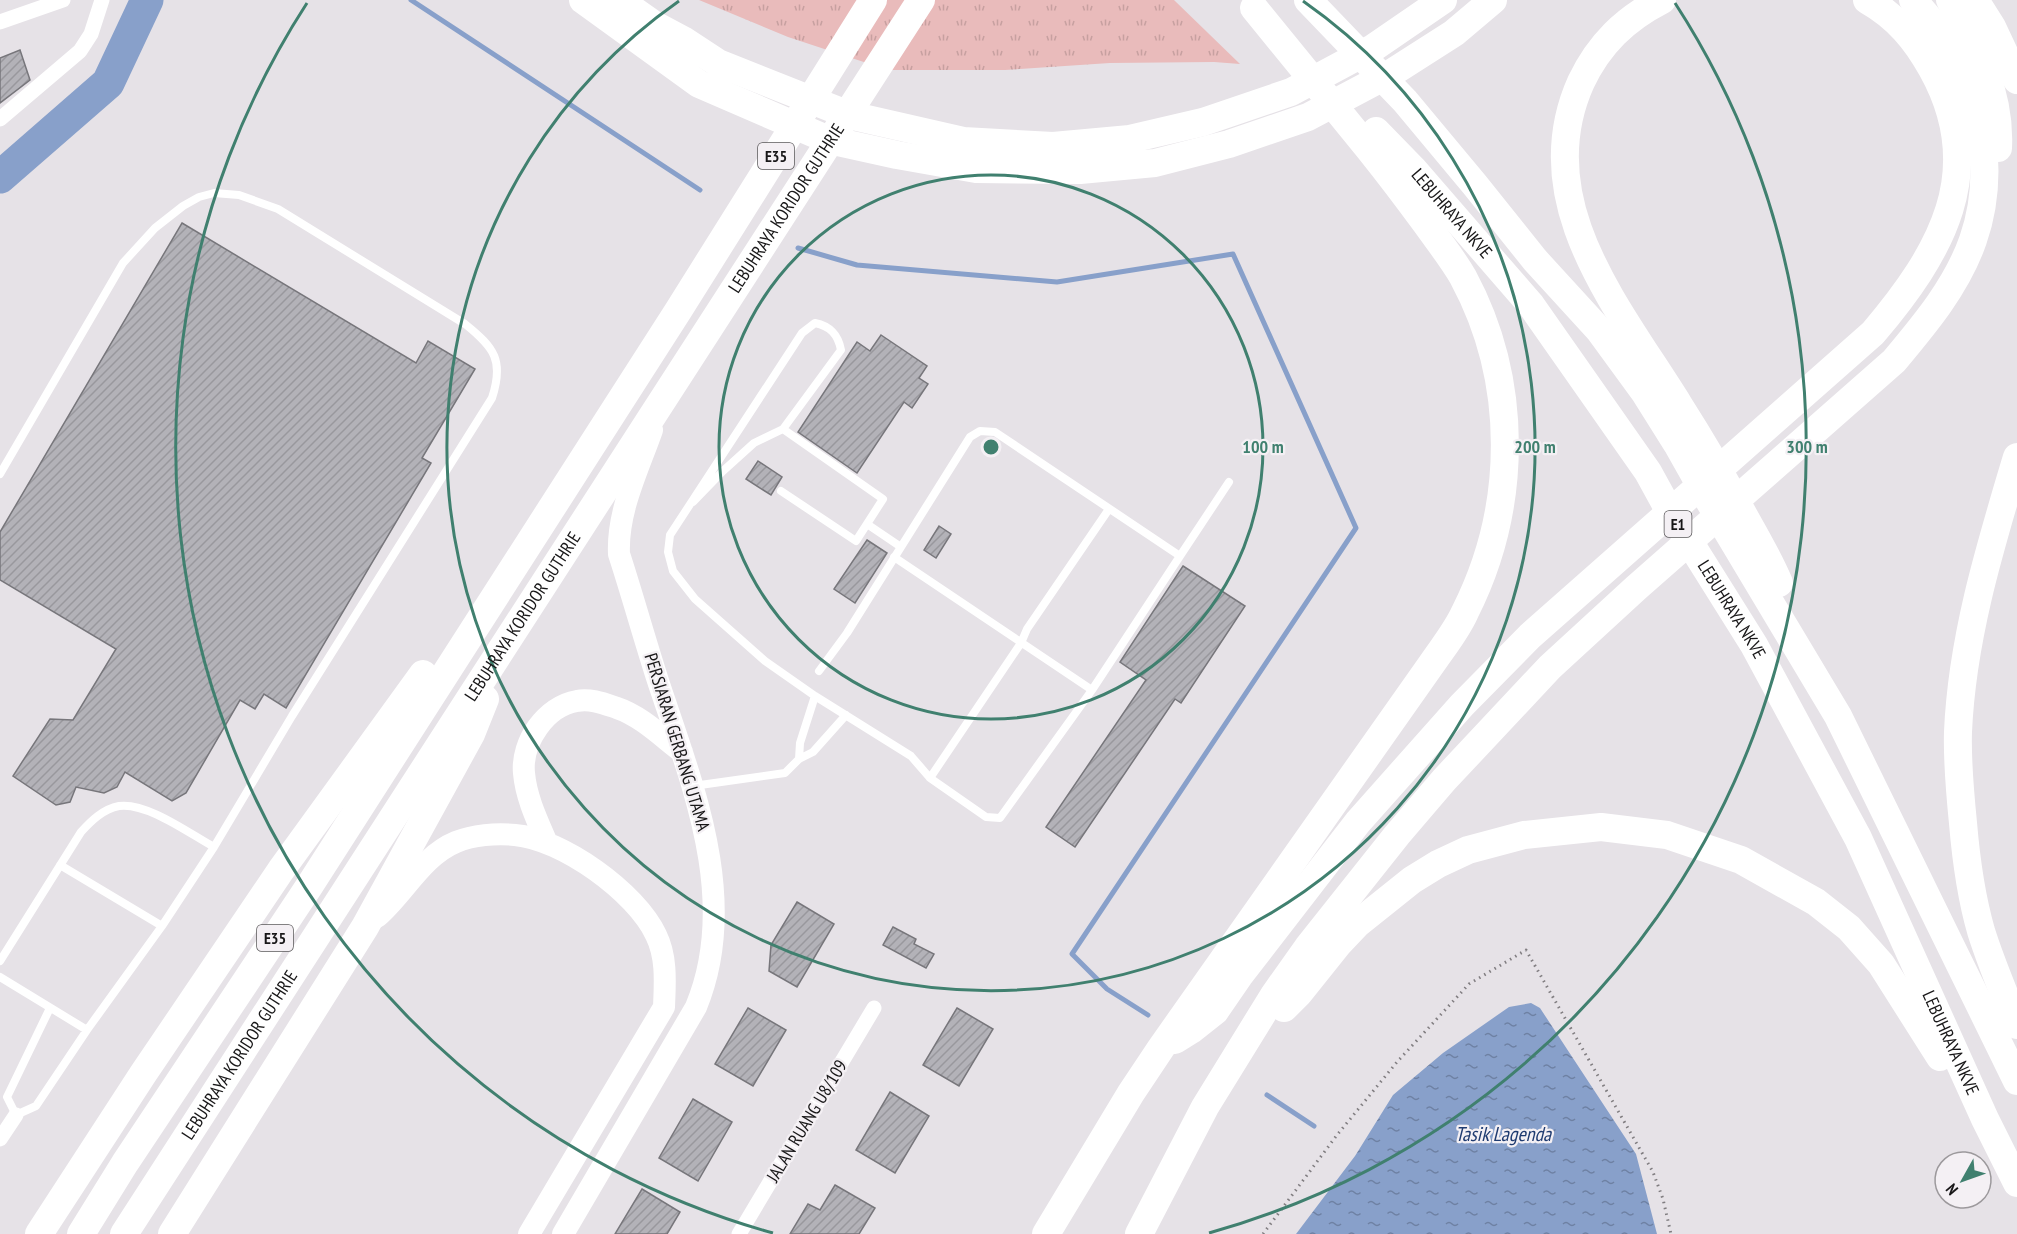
<svg xmlns="http://www.w3.org/2000/svg" width="2017" height="1234" font-family="'PT Sans Narrow',sans-serif">
<defs>
<pattern id="grass-tufts" width="24" height="20" patternUnits="userSpaceOnUse" patternTransform="scale(1.5)"><rect width="24" height="20" fill="#e9bbbb"/><path d="M3 7l-1-3M5 7V3M7 7l1-3M15 17l-1-3M17 17v-4M19 17l1-3" fill="none" stroke="#c7a0a0"/></pattern>
<pattern id="water-ripples" width="26" height="14" patternUnits="userSpaceOnUse" patternTransform="scale(1.5)"><rect width="26" height="14" fill="#88a0ca"/><path d="M2 4q2-2 4 0t4 0M15 11q2-2 4 0t4 0" fill="none" stroke="#6e81a3"/></pattern>
<pattern id="building-hatch" width="6" height="6" patternUnits="userSpaceOnUse" patternTransform="scale(1.5)"><rect width="6" height="6" fill="#b3b2b8"/><path d="M-1 1l2-2M0 6l6-6M5 7l2-2" fill="none" stroke="#99989d"/></pattern>
</defs>
<rect width="100%" height="100%" fill="#e6e2e7"/>
<path fill="url(#grass-tufts)" d="M699,0H1174L1240,64L1214,62L1110,63L1005,70H888L788,37Z"/>
<path fill="url(#water-ripples)" d="M1531,1003L1540,1008L1636,1154L1657,1234H1296L1355,1156L1393,1095L1443,1053L1509,1007Z"/>
<g fill="none" stroke-linecap="round" stroke-linejoin="round">
<path stroke="#88a0ca" stroke-width="5" d="M411,0L700,190
M798,248L857,265L1057,282L1233,254L1356,528L1072,954L1107,989L1148,1015
M1267,1095L1314,1126"/>
<path stroke="#88a0ca" stroke-width="33" d="M0,177L108,83L147,0"/>
</g>
<path fill="url(#building-hatch)" stroke="#77767b" stroke-width="1.5" d="M20,50L30,80L0,103V58Z
M182,223L416,363L428,341L475,369L422,458L431,463L286,708L264,694L255,709L240,700L186,793L172,801L125,772L117,787L104,793L76,787L70,802L56,805L13,776L50,719L73,720L116,649L0,580V532Z
M881,335L927,366L919,378L928,384L912,408L904,402L857,473L798,432L857,342L870,351Z
M758,461L782,477L771,495L746,479Z
M939,526L951,534L936,558L924,550Z
M867,540L887,553L855,603L834,589Z
M1183,566L1245,606L1181,703L1175,699L1075,847L1046,827L1146,680L1120,662Z
M797,902L834,924L797,987L769,971L771,945Z
M893,927L916,939L914,944L934,954L926,968L883,945Z
M748,1008L786,1030L753,1086L715,1064Z
M957,1008L993,1029L959,1086L923,1065Z
M890,1092L929,1116L895,1173L856,1150Z
M693,1099L732,1122L698,1181L659,1158Z
M835,1185L875,1208L859,1234H790L808,1204L820,1210Z
M642,1189L680,1212L667,1234H615Z"/>
<g fill="none" stroke-linecap="round" stroke-linejoin="round">
<path stroke="#807d80" stroke-width="3" stroke-dasharray="1.5 4.5" stroke-linecap="butt" d="M1263,1234L1337,1135L1397,1062L1469,984L1526,950L1653,1172L1663,1199L1671,1234"/>
<path stroke="#fff" stroke-width="8" d="M0,474L123,263L155,228L183,206L199,197L214,193L239,195L278,209L465,324C495,348 504,361 492,398L292,716L214,847L162,926L87,1030L36,1106L16,1115L7,1097L50,1008
M781,491L856,541L883,499L783,429
M693,502L723,471L754,443L783,429L841,350C838,334 830,326 815,323L802,333L670,535L668,552L673,571L695,599L765,661L815,696L911,756L930,778L986,817L1000,818L1092,690L1180,556L995,432L980,431L970,437L847,633L819,671
M867,524L901,547
M1180,556L1229,482
M894,557L1092,690
M799,759L800,743L815,696
M930,778L1021,643L1027,629L1109,509
M693,786L785,773L799,759L813,752L846,715
M60,865L162,926
M0,961L81,832C91,821 103,809 119,806C147,802 190,834 214,847
M0,977L87,1030"/>
<path stroke="#fff" stroke-width="15" d="M0,22L63,0
M0,119L80,51L91,34L102,0
M0,1139L16,1115
M739,1234L874,1008"/>
<path stroke="#fff" stroke-width="22" d="M547,843C537,820 526,797 524,773C521,742 546,706 577,701C590,698 605,704 617,708C641,716 662,737 682,752
M377,917C404,894 422,856 456,842C473,835 496,833 515,835C562,839 636,892 656,935C667,957 665,983 664,1007L529,1234
M563,1234L696,1007C740,901 693,786 659,684C645,641 633,597 619,554C617,511 638,470 652,430"/>
<g stroke="#fff" stroke-width="28">
<path d="M583,0L699,84L829,140L897,155L976,169L1080,170L1155,163L1229,144L1308,117L1393,72L1454,33L1493,0"/>
<path d="M619,0L653,24L683,40L718,63L849,115L963,141L1053,146L1130,139L1203,122L1291,92L1373,48L1443,0"/>
<path d="M1308,0L1405,101L1475,185L1535,260L1599,330L1645,393L1677,444L1708,499L1838,716L2017,1081"/>
<path d="M1662,0C1625,19 1599,44 1581,82C1527,202 1619,308 1679,405C1702,441 1723,477 1743,514C1756,537 1769,559 1779,583"/>
<path d="M1950,0C1976,47 2001,93 1998,148"/>
<path d="M1975,0L1992,27L2017,80"/>
<path id="s1" d="M1376,131L1413,169L1531,305L1648,472L1665,503L1754,645L1858,838L1985,1119L2017,1183"/>
<path d="M2017,457C1990,547 1962,638 1958,732C1957,763 1960,793 1963,823C1966,859 1971,896 1981,931C1991,963 2004,994 2017,1025"/>
<path d="M1284,1008L1299,993L1339,943L1357,924L1412,880L1438,864L1468,850L1524,835L1601,827L1667,835L1741,860L1816,902L1849,928L1881,964L1940,1057"/>
<path d="M1175,1040L1191,1030L1215,1011L1239,976L1358,822L1462,705L1530,636L1873,333C1941,253 1989,171 1932,69C1916,40 1897,17 1867,0"/>
<path d="M39,1234L143,1074L281,870L423,674"/>
<path d="M81,1234L125,1163L308,888L678,311L873,0"/>
<path id="s2" d="M124,1234L921,0"/>
<path d="M172,1234L365,927L471,734L485,699"/>
<path d="M1046,1234L1131,1093L1161,1048L1433,662C1444,646 1457,630 1465,612C1518,507 1519,381 1463,277C1452,258 1439,242 1427,225C1408,199 1389,174 1369,149C1331,102 1292,55 1254,8"/>
<path d="M1139,1234L1205,1107L1274,995L1308,947L1397,835L1444,780L1550,667L1636,588L1894,361C1925,324 1957,286 1973,240C1995,177 1984,103 1950,47C1940,30 1926,15 1913,0"/>
</g>
</g>
<g fill="none" stroke="#40806f" stroke-width="3">
<circle cx="991" cy="447" r="272"/>
<path d="M1303 1A544 544 0 1 1 679 1"/>
<path d="M773 1233A816 816 0 0 1 307 3M1675 3A816 816 0 0 1 1209 1233"/>
</g>
<g text-anchor="middle" stroke-width="4.5" stroke-linejoin="round" paint-order="stroke">
<g fill="#f4f0f4" stroke="#5a585a" stroke-width="1.5">
<rect x="758" y="143" width="36" height="26" rx="4.5"/>
<rect x="1664.5" y="511" width="27" height="26" rx="4.5"/>
<rect x="257" y="925" width="36" height="26" rx="4.5"/>
</g>
<g font-size="16" font-weight="bold" fill="#181718">
<text x="776" y="162">E35</text>
<text x="1678" y="530">E1</text>
<text x="275" y="944">E35</text>
</g>
<g font-size="18" fill="#181718" stroke="#f4f0f4">
<text dy="6" stroke="none"><textPath href="#s2" startOffset="1221">LEBUHRAYA KORIDOR GUTHRIE</textPath></text>
<text dy="6" stroke="none"><textPath href="#s1" startOffset="112">LEBUHRAYA NKVE</textPath></text>
<text dy="6" stroke="none"><textPath href="#s1" startOffset="598">LEBUHRAYA NKVE</textPath></text>
<text dy="6" stroke="none"><textPath href="#s2" startOffset="735">LEBUHRAYA KORIDOR GUTHRIE</textPath></text>
<text transform="translate(677 742) rotate(73)" y="6">PERSIARAN GERBANG UTAMA</text>
<text dy="6" stroke="none"><textPath href="#s1" startOffset="1084">LEBUHRAYA NKVE</textPath></text>
<text dy="6" stroke="none"><textPath href="#s2" startOffset="213">LEBUHRAYA KORIDOR GUTHRIE</textPath></text>
<text transform="translate(807 1121) rotate(-59)" y="6">JALAN RUANG U8/109</text>
</g>
<g font-size="20" font-style="italic" fill="#1f3b70" stroke="#f4f0f4">
<text x="1503" y="1141">Tasik Lagenda</text>
</g>
</g>
<circle cx="991" cy="447" r="9" fill="#40806f" stroke="#f4f0f4" stroke-width="3"/>
<g font-size="18" text-anchor="middle" font-weight="bold" fill="#40806f" stroke="#f4f0f4" stroke-width="4.5" stroke-linejoin="round" paint-order="stroke">
<text x="1263" y="453">100 m</text>
<text x="1535" y="453">200 m</text>
<text x="1807" y="453">300 m</text>
</g>
<g transform="translate(1963 1180) rotate(230)"><circle r="28" fill="#f4f0f4" stroke="#9c999c" stroke-width="1.5"/>
<path d="M0-4.5L10 22L0 15L-10 22Z" fill="#40806f"/>
<text y="-9" font-size="16" font-weight="bold" text-anchor="middle" fill="#181718">N</text>
</g>
</svg>
